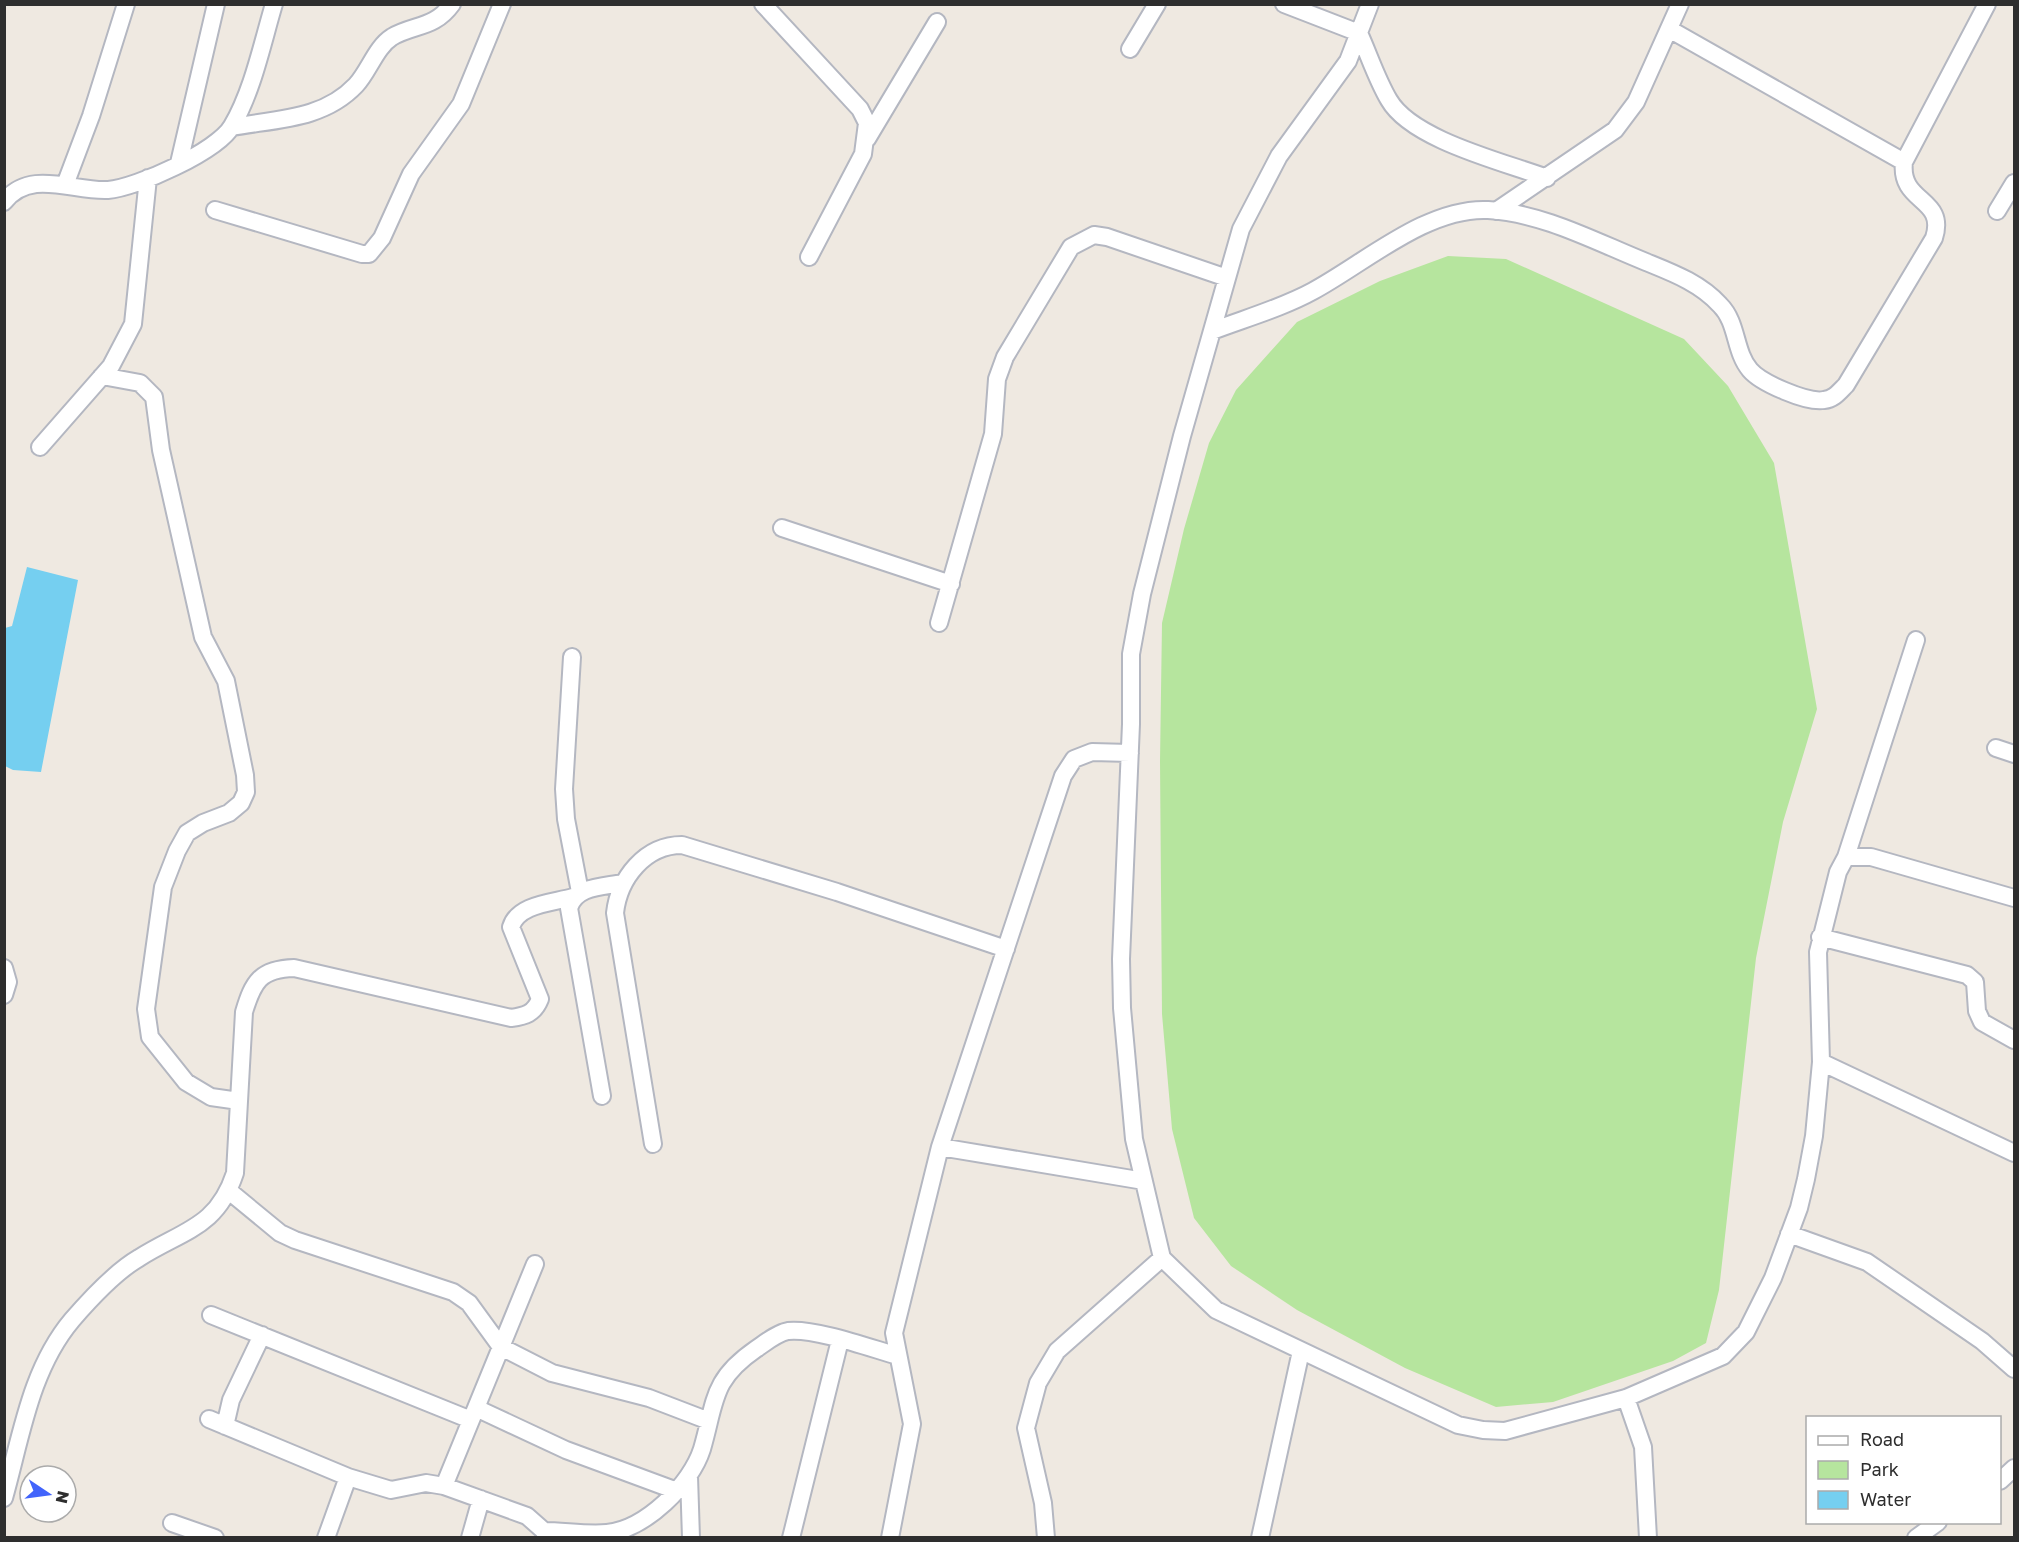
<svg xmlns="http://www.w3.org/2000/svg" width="2019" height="1542" font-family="'Golos Text',sans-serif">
<rect width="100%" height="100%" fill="#efe9e1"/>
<path fill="#b6e59e" d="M1448,256L1506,259L1684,339L1728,386L1774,463L1817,709L1783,822L1756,958L1719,1290L1706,1343L1673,1361L1553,1402L1496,1407L1405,1368L1297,1310L1231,1266L1194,1218L1172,1129L1162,1014L1160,761L1162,623L1184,529L1209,443L1236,390L1297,322L1380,281Z"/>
<path fill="#75cff0" d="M27,567L78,580L41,772L13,770L5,766V628L12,626Z"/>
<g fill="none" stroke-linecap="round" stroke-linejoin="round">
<defs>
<path id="minor" d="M763,4L860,109L867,123L863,154L809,257
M1284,4L1359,33C1369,55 1377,80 1389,100C1412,140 1504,162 1547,178
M1370,4L1348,61L1279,156L1241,229L1182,436L1142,594L1131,654V724L1121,959L1122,1008L1134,1139L1162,1258L1216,1310L1458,1425L1483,1430L1505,1431L1626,1398L1723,1356L1746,1332L1773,1278L1799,1208L1806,1179L1814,1136L1821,1062L1818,952L1838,872L1846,857H1871L2014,898
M1669,29L1904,162
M1130,49L1157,4
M232,127C276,119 323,120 356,85C369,71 376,47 392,37C414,24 434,29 452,4
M867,139L937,22
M179,163L216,4
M65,185L91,116L126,4
M4,202C30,168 73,192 108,190C136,188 218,151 232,126C253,90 262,44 274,4
M215,210L362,254H369L382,238L411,174L461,104L502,4
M1496,211L1615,130L1636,102L1680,4
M1997,211L2014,183
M1212,331C1246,318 1282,308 1313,291C1365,263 1427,207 1488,210C1543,213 1596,242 1646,262C1673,273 1700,283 1720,305C1738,323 1734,351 1750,370C1761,383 1807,403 1824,400C1834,399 1839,392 1846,385L1934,238C1947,197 1899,204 1904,162L1987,4
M102,376L140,383L154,397L161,450L203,637L226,681L245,775L246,792L241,803L229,813L203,823L187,833L177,851L163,887L146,1009L150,1037L186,1082L211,1097L239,1101
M40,447L111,366L133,324L148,178
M782,528L951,584
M939,623L993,434L997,379L1005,357L1071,247L1094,235L1107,237L1227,278
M572,657L564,789L566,819L580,892
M1996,748L2014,754
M1846,857L1916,640
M1820,937L1967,975L1975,982L1977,1011L1982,1022L2014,1040
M4,968L8,982L4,995
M1821,1062L2014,1153
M602,1096L569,908C576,886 602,887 622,883
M653,1144L615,913C619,878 645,845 682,845L837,892L1006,949
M940,1147L1144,1181
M229,1191L280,1233L295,1240L453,1292L469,1303L501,1347L552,1373L649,1398L709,1421
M1789,1234L1867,1262L1982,1341L2014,1369
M211,1315L471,1420
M1626,1398L1643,1447L1648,1538
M476,1408L566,1450L677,1491
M209,1419L348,1477L391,1490L426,1483L444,1486L527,1516L544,1531L546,1538
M225,1426L231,1400L262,1335
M689,1476L691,1538
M2000,1481L2014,1468
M444,1486L535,1264
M4,1498C21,1438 30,1370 72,1320C91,1298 115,1272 139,1258C183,1230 217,1228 235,1173L244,1012C253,982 260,969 294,968L511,1018C525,1016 534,1014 540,999L511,927C518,904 552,903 573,897
M172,1523L215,1538
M544,1531C564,1531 587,1535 607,1533C646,1529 691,1484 702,1449C716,1401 711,1380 756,1349C765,1343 777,1333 788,1331C815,1328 870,1348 898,1356
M326,1538L348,1477
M470,1538L481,1499
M791,1538L840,1340
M890,1538L912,1424L894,1333L940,1147L1063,776L1074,759L1092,752L1130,753
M1046,1538L1043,1503L1026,1428L1038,1383L1057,1351L1162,1258
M1260,1538L1301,1351
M1916,1538L1938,1522"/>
</defs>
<use href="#minor" stroke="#b4b7c1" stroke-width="20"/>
<use href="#minor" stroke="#fff" stroke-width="16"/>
</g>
<rect width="2019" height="1542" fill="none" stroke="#2e2e2e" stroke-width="12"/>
<rect x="1806" y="1416" width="195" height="108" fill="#ffffff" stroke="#ababab" stroke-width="1.5"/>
<rect x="1818" y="1436" width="30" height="9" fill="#ffffff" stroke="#ababab" stroke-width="1.5"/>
<text x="1860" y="1446" font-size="18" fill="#2e2e2e">Road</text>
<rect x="1818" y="1461" width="30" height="18" fill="#b6e59e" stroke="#ababab" stroke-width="1.5"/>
<text x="1860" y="1476" font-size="18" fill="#2e2e2e">Park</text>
<rect x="1818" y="1491" width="30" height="18" fill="#75cff0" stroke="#ababab" stroke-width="1.5"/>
<text x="1860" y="1506" font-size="18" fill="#2e2e2e">Water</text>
<g transform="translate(48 1494) rotate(103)"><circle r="28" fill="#ffffff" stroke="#ababab" stroke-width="1.5"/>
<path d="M0-4.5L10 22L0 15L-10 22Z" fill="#4264fb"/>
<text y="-9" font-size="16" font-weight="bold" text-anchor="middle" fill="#2e2e2e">N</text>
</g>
</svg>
